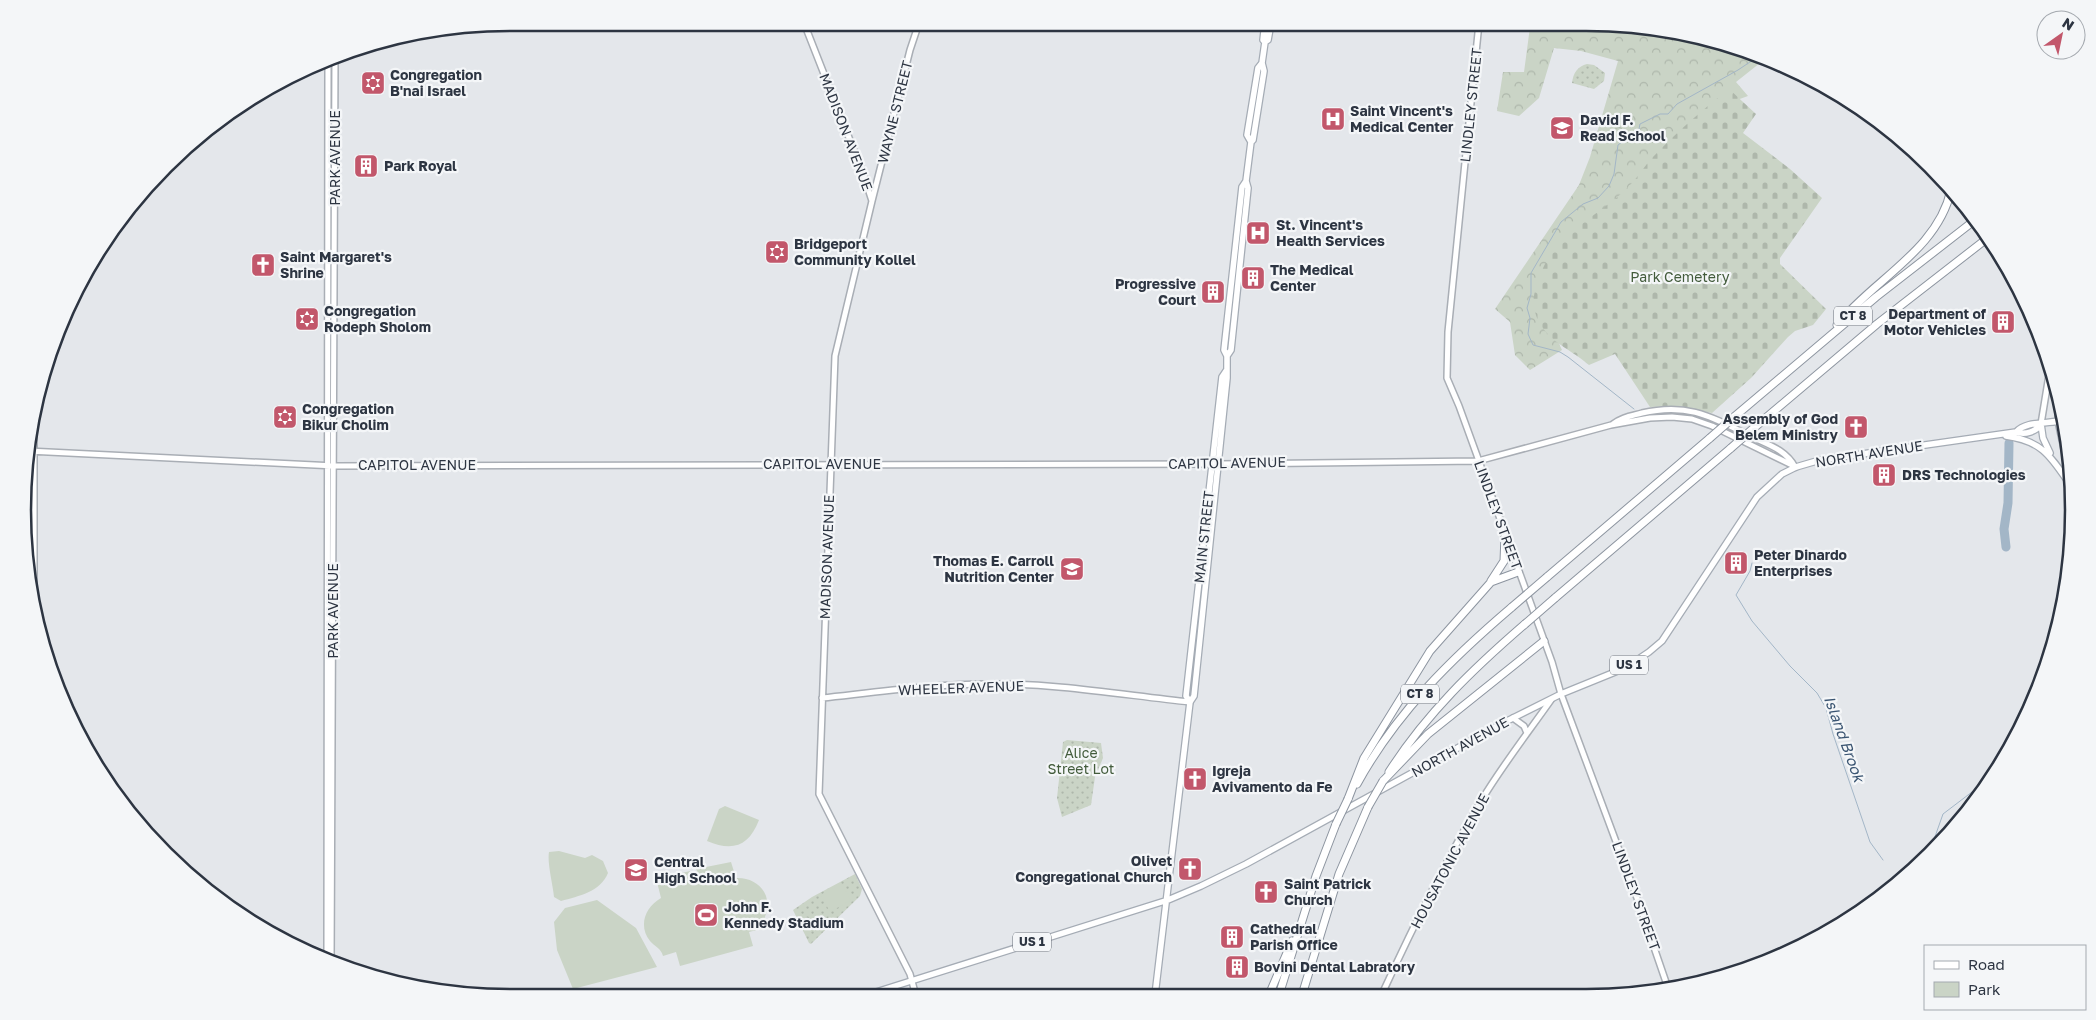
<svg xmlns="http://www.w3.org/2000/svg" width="2096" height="1020" font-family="'Golos Text',sans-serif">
<defs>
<pattern id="green-dots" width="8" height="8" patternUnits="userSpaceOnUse" patternTransform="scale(1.25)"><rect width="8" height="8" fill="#cad4c6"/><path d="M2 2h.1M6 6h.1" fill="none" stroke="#aeb7ab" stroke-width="1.8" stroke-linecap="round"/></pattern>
<pattern id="forest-crowns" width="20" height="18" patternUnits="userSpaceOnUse" patternTransform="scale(1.25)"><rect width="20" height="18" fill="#cad4c6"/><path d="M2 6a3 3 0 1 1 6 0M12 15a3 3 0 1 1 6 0" fill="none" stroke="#aeb7ab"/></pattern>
<pattern id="cemetery-stones" width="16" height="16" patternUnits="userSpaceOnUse" patternTransform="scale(1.25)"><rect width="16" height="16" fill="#cad4c6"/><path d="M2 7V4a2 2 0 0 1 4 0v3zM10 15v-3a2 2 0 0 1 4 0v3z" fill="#aeb7ab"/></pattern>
</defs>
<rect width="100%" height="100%" fill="#e4e7eb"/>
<path fill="url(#green-dots)" d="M1587,64L1594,65L1605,73L1604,81L1594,89L1572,83C1573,73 1578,66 1587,64Z
M1067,740L1101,743L1103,758L1095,777L1091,805L1062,817L1057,798L1063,742Z
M855,874L862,889L860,896L811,944L809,943L793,910L812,897Z"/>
<path fill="url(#forest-crowns)" d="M1524,23H1586L1681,32L1777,62L1773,69L1760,63L1736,82L1748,96L1723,105L1549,323L1562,350L1530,370L1515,355L1510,322L1495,309L1579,185L1590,157L1618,61L1581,51L1554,48L1539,98L1519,116L1497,111L1503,72H1524L1530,27Z"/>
<path fill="url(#cemetery-stones)" d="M1729,89L1756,114L1743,133L1790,169L1822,198L1780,258V264L1826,309L1813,325L1795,331L1788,337L1751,378L1712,413L1679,406L1650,407L1615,354L1589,365C1568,347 1539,338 1534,307C1531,290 1545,260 1556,247C1577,223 1609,208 1631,184C1639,176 1645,165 1653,157C1677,132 1702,110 1729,89Z"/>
<path fill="#cad4c6" d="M725,806L759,820C749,846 733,852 707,841L719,809Z
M559,851L585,858L592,855L603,861L608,873C600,892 579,896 561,901L554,897C553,885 547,863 549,852Z
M731,862L736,878C754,877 770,890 767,909C766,917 762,920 764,928L749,932L753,946L680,966L676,952L663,956C661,948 655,947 650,941C638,926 645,907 661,898L657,882L682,875V873L690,871L691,873L697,871L696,869Z
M841,883L851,900L830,912L821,895Z
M597,900L636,928L657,967L573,989L557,950L554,922L565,908Z"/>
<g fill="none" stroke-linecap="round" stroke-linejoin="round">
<path stroke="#a3b6c7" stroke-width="1" d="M1634,409L1568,357L1560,352L1533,345L1528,334L1530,318L1527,308L1531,294V273L1561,222L1583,204L1598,198L1609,186L1614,174L1618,145L1639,129L1640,124L1660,114H1668L1677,104L1738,70L1759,56
M1752,563L1750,571L1736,595L1752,621L1790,666L1817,693L1826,708L1833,734L1870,842L1883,860
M1931,848L1943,814L1989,779"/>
<path stroke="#a3b6c7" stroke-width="9" d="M2006,547L2004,529L2008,503L2009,443"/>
<defs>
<path id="secondary" d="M804,23L864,176L872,201L835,356L819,794L910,974L916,996
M1479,23L1448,332L1447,378L1459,406L1552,662L1561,694L1637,898L1668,988
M872,201L910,50L919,23
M2058,394V421
M1613,424C1622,417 1631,416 1642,413C1688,402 1712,417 1752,437C1769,445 1786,450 1795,467
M2041,424L2050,369
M28,451L335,466L1218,464L1478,461L1611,425L1650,418L1672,417L1692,419L1712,426L1796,467
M34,605V407
M822,698C877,692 933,684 989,684C1056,683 1123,695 1190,702
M1513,718L1524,726L1527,733
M327,961L328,60
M331,963L335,57
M1382,994C1412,929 1444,863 1481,801C1502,766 1527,734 1551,700"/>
<path id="primary" d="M1265,23L1263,40L1265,42
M1251,142L1247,135L1258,68L1262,63
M1227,356L1224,350L1242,187L1246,181
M2041,424L2043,438L2050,453
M2016,432C2026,421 2045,424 2058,421L2070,477
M2006,436C2043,441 2051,457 2071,486
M1190,702L1186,696L1222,377L1226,371
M1155,995L1190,702L1194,696L1227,378V356L1231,350L1248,188L1246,181L1251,142L1253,140L1264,71L1262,63L1265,42L1268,40L1271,23
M800,996L821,993L846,996
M854,996L876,992L1168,900L1201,886L1246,864L1505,722L1561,694L1625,668L1649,652L1662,641L1757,497L1782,474L1796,467L1820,460L2016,432C2025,435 2036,432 2041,424"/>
<path id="highway" d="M1837,325C1873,280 1938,250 1951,190
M1734,417L1876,297L1975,220
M1755,427L1877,324L1989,237
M1547,577L1710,438
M1491,581L1504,561L1505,536
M1555,598L1731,448
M1389,772C1426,714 1473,669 1525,624
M1383,781L1428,734L1544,641
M1357,784C1396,713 1451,659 1512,607
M1348,799L1364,758L1430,651L1491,582L1518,572
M1269,995L1292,941
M1279,995L1316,876L1336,824
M1302,995L1339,874L1368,807"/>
</defs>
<use href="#secondary" stroke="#a9aeb5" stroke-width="8"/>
<use href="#primary" stroke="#a5acb5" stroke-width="8"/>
<use href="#highway" stroke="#8d95a0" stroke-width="9"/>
<use href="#secondary" stroke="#fff" stroke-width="5"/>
<use href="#primary" stroke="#fff" stroke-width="5.5"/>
<use href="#highway" stroke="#fff" stroke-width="7"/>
<defs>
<path id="highway-bridge" d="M1710,438L1734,417
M1731,448L1755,427
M1512,607L1547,577
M1525,624L1555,598
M1368,807L1383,781
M1336,824L1348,799"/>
</defs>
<use href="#highway-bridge" stroke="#8d95a0" stroke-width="9" stroke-linecap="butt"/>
<use href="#highway-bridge" stroke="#fff" stroke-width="7"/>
</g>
<defs>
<symbol id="synagogue-square" viewBox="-11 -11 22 22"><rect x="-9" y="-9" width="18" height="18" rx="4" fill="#c2576b" stroke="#f4f6f8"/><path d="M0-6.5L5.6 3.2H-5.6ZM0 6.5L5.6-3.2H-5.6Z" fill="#fff"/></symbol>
<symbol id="hospital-square" viewBox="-11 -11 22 22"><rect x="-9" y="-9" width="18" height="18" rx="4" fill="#c2576b" stroke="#f4f6f8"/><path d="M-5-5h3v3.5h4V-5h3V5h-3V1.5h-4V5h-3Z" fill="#fff"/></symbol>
<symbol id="school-square" viewBox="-11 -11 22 22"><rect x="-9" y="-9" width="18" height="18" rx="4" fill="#c2576b" stroke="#f4f6f8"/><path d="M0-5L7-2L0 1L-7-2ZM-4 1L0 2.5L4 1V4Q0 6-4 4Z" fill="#fff"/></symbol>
<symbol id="building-square" viewBox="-11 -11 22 22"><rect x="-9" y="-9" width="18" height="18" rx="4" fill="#c2576b" stroke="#f4f6f8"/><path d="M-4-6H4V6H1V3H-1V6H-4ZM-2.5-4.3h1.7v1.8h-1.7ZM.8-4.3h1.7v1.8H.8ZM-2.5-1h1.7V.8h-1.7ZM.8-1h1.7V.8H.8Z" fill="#fff"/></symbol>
<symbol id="church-square" viewBox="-11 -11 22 22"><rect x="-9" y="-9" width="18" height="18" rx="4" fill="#c2576b" stroke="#f4f6f8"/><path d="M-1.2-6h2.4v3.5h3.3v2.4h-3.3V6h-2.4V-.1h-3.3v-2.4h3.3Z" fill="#fff"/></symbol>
<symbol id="stadium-square" viewBox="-11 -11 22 22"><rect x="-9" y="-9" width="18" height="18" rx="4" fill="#c2576b" stroke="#f4f6f8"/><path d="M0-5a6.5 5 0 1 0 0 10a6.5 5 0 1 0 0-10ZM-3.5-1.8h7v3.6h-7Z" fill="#fff"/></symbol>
</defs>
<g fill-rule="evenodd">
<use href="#synagogue-square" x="359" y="69" width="28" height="28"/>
<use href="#hospital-square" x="1319" y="105" width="28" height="28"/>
<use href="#school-square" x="1548" y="114" width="28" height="28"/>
<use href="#building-square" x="352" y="152" width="28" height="28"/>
<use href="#hospital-square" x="1244" y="219" width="28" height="28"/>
<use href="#synagogue-square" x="763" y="238" width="28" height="28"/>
<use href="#church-square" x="249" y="251" width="28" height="28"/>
<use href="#building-square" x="1239" y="264" width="28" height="28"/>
<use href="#building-square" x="1199" y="278" width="28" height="28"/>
<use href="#synagogue-square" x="293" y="305" width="28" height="28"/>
<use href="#building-square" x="1989" y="308" width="28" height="28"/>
<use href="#synagogue-square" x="271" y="403" width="28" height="28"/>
<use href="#church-square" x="1842" y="413" width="28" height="28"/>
<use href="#building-square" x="1870" y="461" width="28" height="28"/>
<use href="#building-square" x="1722" y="549" width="28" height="28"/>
<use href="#school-square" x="1058" y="555" width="28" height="28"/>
<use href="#church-square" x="1181" y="765" width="28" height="28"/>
<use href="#church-square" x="1176" y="855" width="28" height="28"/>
<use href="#school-square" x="622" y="856" width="28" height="28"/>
<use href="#church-square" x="1252" y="878" width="28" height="28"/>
<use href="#stadium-square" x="692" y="901" width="28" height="28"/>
<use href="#building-square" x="1218" y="923" width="28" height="28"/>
<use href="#building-square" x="1223" y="953" width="28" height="28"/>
</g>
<g text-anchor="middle" stroke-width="4.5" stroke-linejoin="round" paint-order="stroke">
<g fill="#f4f6f8" stroke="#696f79" stroke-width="1">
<rect x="1834" y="306.5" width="38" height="19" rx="4"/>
<rect x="1610" y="655.5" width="38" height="19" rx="4"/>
<rect x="1401" y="684.5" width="38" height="19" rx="4"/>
<rect x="1013" y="932.5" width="38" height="19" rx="4"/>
</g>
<g font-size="12" font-weight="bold" fill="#2d3542">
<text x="1853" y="320">CT 8</text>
<text x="1629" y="669">US 1</text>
<text x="1420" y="698">CT 8</text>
<text x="1032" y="946">US 1</text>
</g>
<g font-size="14" font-weight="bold" fill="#2d3542" stroke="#f4f6f8" text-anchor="start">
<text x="390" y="80">Congregation<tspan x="390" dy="16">B'nai Israel</tspan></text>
<text x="1350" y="116">Saint Vincent's<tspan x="1350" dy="16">Medical Center</tspan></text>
<text x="1580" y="125">David F.<tspan x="1580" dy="16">Read School</tspan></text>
<text x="384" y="171">Park Royal</text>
<text x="1276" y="230">St. Vincent's<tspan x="1276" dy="16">Health Services</tspan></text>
<text x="794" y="249">Bridgeport<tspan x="794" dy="16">Community Kollel</tspan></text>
<text x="280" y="262">Saint Margaret's<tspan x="280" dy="16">Shrine</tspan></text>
<text x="1270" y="275">The Medical<tspan x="1270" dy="16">Center</tspan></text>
<text x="1196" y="289" text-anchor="end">Progressive<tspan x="1196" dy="16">Court</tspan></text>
<text x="324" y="316">Congregation<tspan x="324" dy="16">Rodeph Sholom</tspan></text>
<text x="1986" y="319" text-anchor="end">Department of<tspan x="1986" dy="16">Motor Vehicles</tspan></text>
<text x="302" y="414">Congregation<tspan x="302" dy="16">Bikur Cholim</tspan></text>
<text x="1838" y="424" text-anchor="end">Assembly of God<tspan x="1838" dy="16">Belem Ministry</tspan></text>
<text x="1902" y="480">DRS Technologies</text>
<text x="1754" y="560">Peter Dinardo<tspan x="1754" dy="16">Enterprises</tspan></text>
<text x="1054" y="566" text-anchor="end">Thomas E. Carroll<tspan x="1054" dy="16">Nutrition Center</tspan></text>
<text x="1212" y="776">Igreja<tspan x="1212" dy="16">Avivamento da Fe</tspan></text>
<text x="1172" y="866" text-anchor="end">Olivet<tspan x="1172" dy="16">Congregational Church</tspan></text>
<text x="654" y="867">Central<tspan x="654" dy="16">High School</tspan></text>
<text x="1284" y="889">Saint Patrick<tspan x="1284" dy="16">Church</tspan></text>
<text x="724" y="912">John F.<tspan x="724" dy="16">Kennedy Stadium</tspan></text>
<text x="1250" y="934">Cathedral<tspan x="1250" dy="16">Parish Office</tspan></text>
<text x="1254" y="972">Bovini Dental Labratory</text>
</g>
<g font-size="14" fill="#2d3542" stroke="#f4f6f8">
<text transform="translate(1471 105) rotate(-84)" y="5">LINDLEY STREET</text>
<text transform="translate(895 112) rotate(-76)" y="5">WAYNE STREET</text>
<text transform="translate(846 132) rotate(69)" y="5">MADISON AVENUE</text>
<text transform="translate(335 158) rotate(-90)" y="5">PARK AVENUE</text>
<text transform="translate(1869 454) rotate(-9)" y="5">NORTH AVENUE</text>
<text transform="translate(1227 463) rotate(-1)" y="5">CAPITOL AVENUE</text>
<text x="822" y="469">CAPITOL AVENUE</text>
<text x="417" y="470">CAPITOL AVENUE</text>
<text transform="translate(1498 515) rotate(70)" y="5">LINDLEY STREET</text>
<text transform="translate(1204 537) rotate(-84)" y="5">MAIN STREET</text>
<text transform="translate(827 557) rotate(-88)" y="5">MADISON AVENUE</text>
<text transform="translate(333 611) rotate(-90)" y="5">PARK AVENUE</text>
<text transform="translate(961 688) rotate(-2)" y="5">WHEELER AVENUE</text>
<text transform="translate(1460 747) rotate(-29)" y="5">NORTH AVENUE</text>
<text transform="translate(1450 861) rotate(-62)" y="5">HOUSATONIC AVENUE</text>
<text transform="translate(1636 896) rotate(70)" y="5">LINDLEY STREET</text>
</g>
<g font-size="14" fill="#435c3c" stroke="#f4f6f8">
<text x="1680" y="282">Park Cemetery</text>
<text x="1081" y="758">Alice<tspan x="1081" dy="16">Street Lot</tspan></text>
</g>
<g font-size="15" font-style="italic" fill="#3b5572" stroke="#f4f6f8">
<text transform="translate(1844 739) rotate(70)" y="5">Island Brook</text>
</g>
</g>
<path d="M0 0H2096V1020H0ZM510 31H1586A479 479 0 0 1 2065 510V510A479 479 0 0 1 1586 989H510A479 479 0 0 1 31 510V510A479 479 0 0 1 510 31Z" fill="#f4f6f8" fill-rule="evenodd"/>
<path fill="none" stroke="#2d3542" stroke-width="2.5" d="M510 31H1586A479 479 0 0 1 2065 510V510A479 479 0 0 1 1586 989H510A479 479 0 0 1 31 510V510A479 479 0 0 1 510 31Z"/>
<rect x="1924" y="945" width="162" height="65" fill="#f4f6f8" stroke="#a4a9af"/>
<rect x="1934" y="961" width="25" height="8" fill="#ffffff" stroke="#a4a9af"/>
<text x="1968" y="970" font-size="15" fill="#2d3542">Road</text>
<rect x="1934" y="982" width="25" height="15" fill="#cad4c6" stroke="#a4a9af"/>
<text x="1968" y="995" font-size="15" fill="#2d3542">Park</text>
<g transform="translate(2061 35) rotate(33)"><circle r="24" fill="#f4f6f8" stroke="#a4a9af"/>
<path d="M0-4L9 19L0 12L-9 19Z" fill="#c2576b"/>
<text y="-8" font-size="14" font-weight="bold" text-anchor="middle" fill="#2d3542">N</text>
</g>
</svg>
